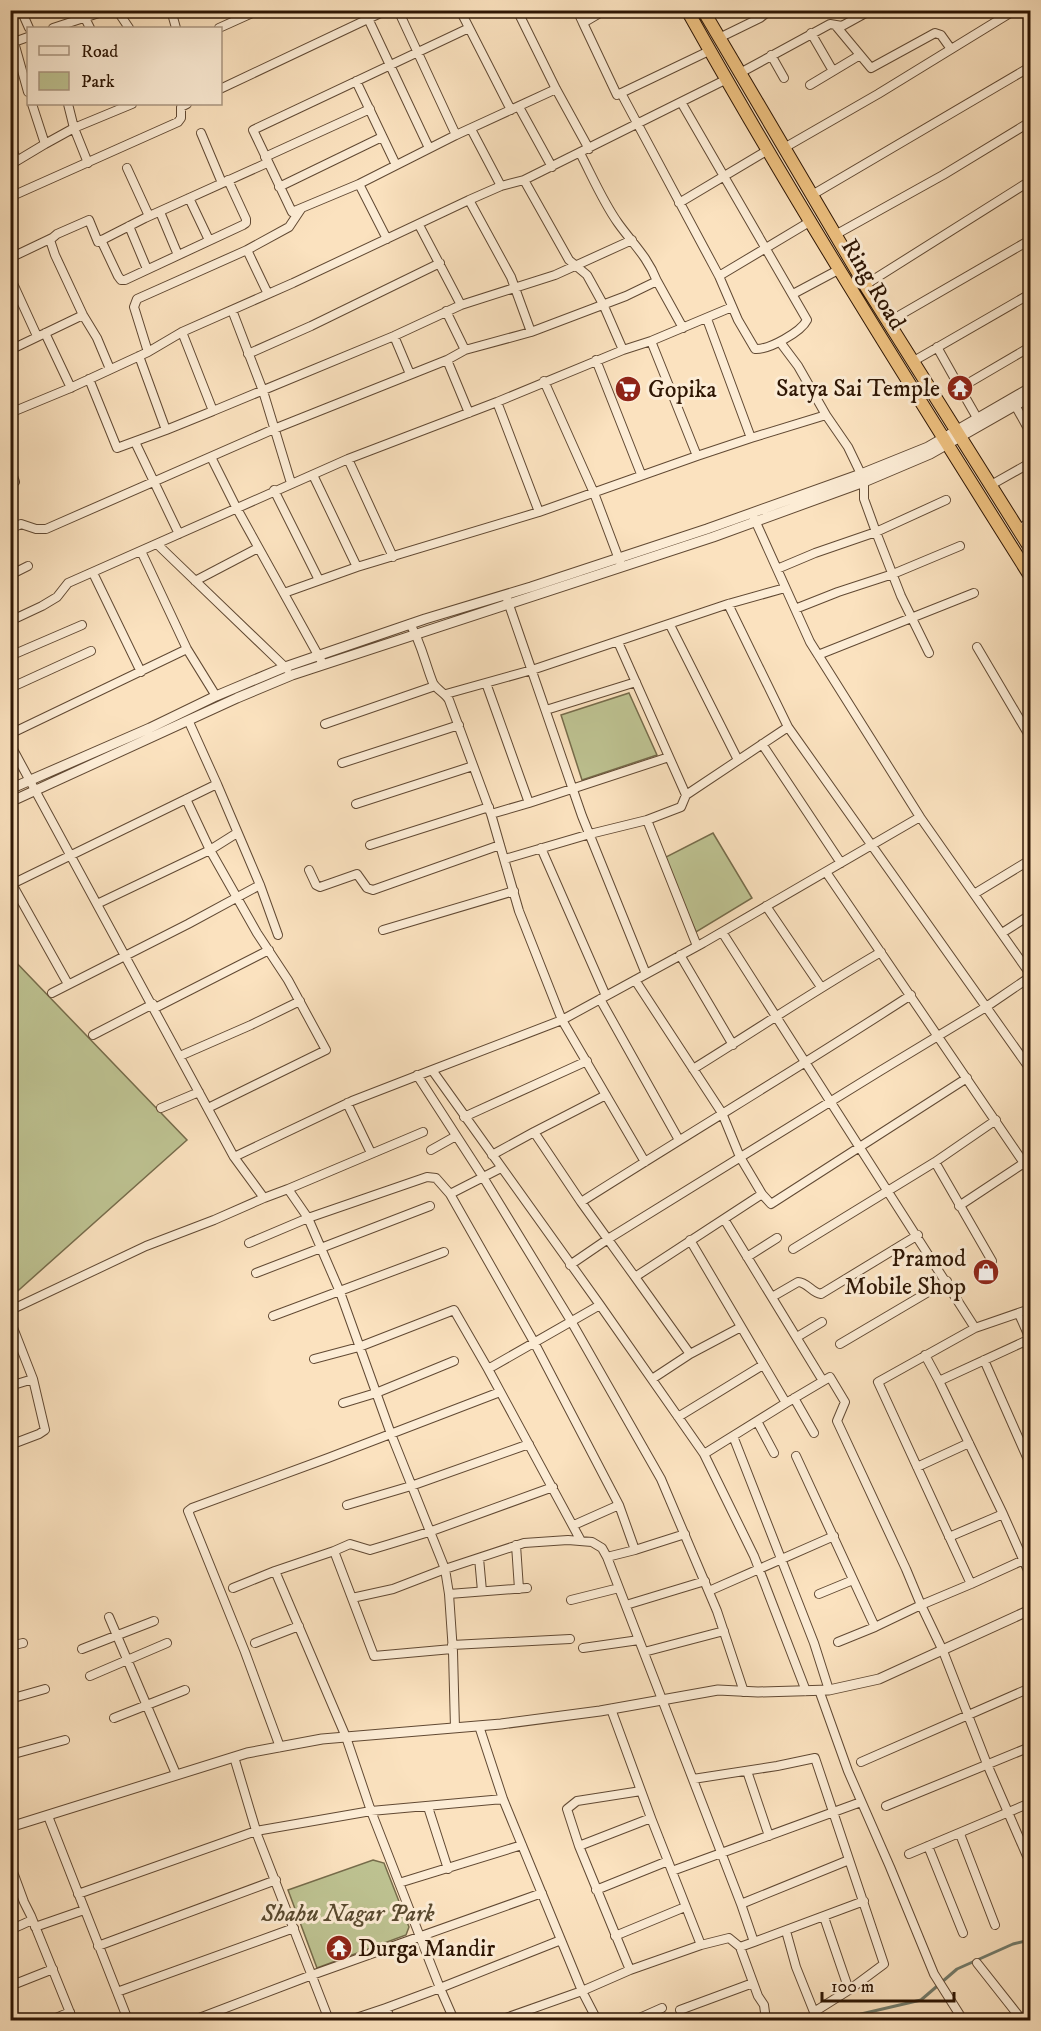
<svg xmlns="http://www.w3.org/2000/svg" width="1041" height="2031" font-family="'IM FELL DW Pica',serif">
<rect width="100%" height="100%" fill="#fbe2bf"/>
<filter id="stains"><feTurbulence type="fractalNoise" baseFrequency=".00333" numOctaves="4"/><feColorMatrix values="0 0 0 0 .2 0 0 0 0 .09 0 0 0 0 .02 0 0 0 .5 -.17"/></filter>
<radialGradient id="worn" r=".72"><stop offset=".6" stop-color="#630" stop-opacity="0"/><stop offset="1" stop-color="#630" stop-opacity=".3"/></radialGradient>
<path fill="#bec392" stroke="#766c4b" stroke-width="1.5" d="M629,693L657,755L582,780L561,715Z
M713,833L752,898L696,932L664,858Z
M10,956L187,1140L11,1297H10Z
M373,1860L384,1863L409,1927L406,1935L317,1968L288,1890Z"/>
<g fill="none" stroke-linecap="round" stroke-linejoin="round">
<path stroke="#727b6b" stroke-width="3" d="M859,2020L861,2014L921,2000L957,1969L1013,1944L1030,1940"/>
<defs>
<path id="minor" d="M21,10L29,28
M117,10L129,28
M171,10L176,28
M364,10L429,148
M398,10L456,135
M460,10L511,110
M517,10L556,89L589,149
M577,10L583,23
M605,10L583,23L617,95L709,51
M85,18L90,28
M836,26L871,68L935,33L941,35L951,49
M53,28L108,10
M219,28L259,10
M469,28L253,130L292,212L359,184L456,135L556,89
M811,33L833,71
M719,38L760,18L770,10
M14,42L28,37
M10,43L14,42L28,92
M771,55L784,78
M740,73L830,24L842,26L871,10
M356,81L396,165
M810,85L860,55
M220,89L387,10
M621,93L719,276L738,320L755,349C769,350 801,332 807,320L681,102
M32,104L45,144L74,128L132,104
M68,104L74,128L88,163
M519,107L552,167
M471,129L501,186
M201,133L222,183
M10,139L16,161
M784,148L878,94L1015,10
M580,153C592,176 603,202 618,223C633,244 647,256 657,281
M265,157L370,109
M10,165L45,144
M127,168L149,216
M524,180L569,260L587,275L603,304L623,350
M359,184L387,239
M279,187L382,137
M812,195L1030,67
M10,197L178,122L181,118V107L187,104
M189,198L209,240
M469,200L511,277L531,332
M679,203L768,150
M160,212L178,255
M419,225L461,305L555,275L632,240
M129,226L147,269
M835,235L943,175L1030,122
M101,240L118,276L121,280H125L243,225L246,223V219L228,180
M247,250L289,227L301,209
M10,258L52,238
M719,276L811,221
M10,277L37,336
M865,285L1030,181
M793,294L840,269
M232,310L263,391L291,483
M446,311L465,350
M888,322L1030,240
M45,333L71,388
M394,336L410,374
M651,341L697,456L751,438L707,319
M780,342L798,366L826,415
M937,347L960,388L1030,347
M10,350L83,315
M148,352L134,307L137,299L247,250L268,294
M248,354L311,326L440,263
M139,356L166,430L213,411L182,332
M447,360L469,413
M596,360L641,474
M912,362L1030,294
M110,369L97,338L83,315L55,255L50,240L57,234L89,220L98,242L145,218L267,163
M89,379L117,448L166,430
M544,381L594,493L620,562
M960,388L980,423
M497,402L539,512
M1015,405L1030,432
M213,411L394,336L461,305
M10,413L68,389L148,352L182,332L293,283L469,200L501,186L524,180L727,79
M751,438L826,415L848,447L861,474L864,482V499L876,532L901,596L929,653
M135,442L179,534
M211,457L236,507L323,664
M348,459L393,557
M10,468L15,482L10,485
M313,475L357,567
M991,485L1030,463
M274,490L319,580
M10,529L21,524L36,529H46L274,429L447,360L465,350L531,332L626,296L657,281L683,328
M1019,529L1030,522
M157,544L287,669
M141,551L187,649L216,696
M777,569L815,553L876,532L946,500
M93,573L141,672
M10,575L28,566
M195,581L258,548
M284,593L357,567L539,512L697,456
M507,599L582,816L646,974
M728,604L788,727L1030,1069
M795,609L838,592L893,574L960,546
M10,621L42,606L57,597L68,583L348,459L497,402L623,350L651,341L732,307
M410,624C421,642 425,663 433,683C437,690 445,693 449,700L491,814L519,911L562,1020L703,943L920,817L810,642L754,518
M670,625L738,760
M618,642L686,795
M977,647L1030,737
M818,655L974,593
M10,656L82,625
M486,683L529,803L669,757
M10,688L91,651
M446,694L532,670L728,604L785,588
M546,710L636,682
M325,724L435,686
M10,734L187,649
M10,744L234,1157L264,1198L288,1189L308,1218L340,1292L391,1434L445,1569L449,1594L453,1652L455,1728
M762,744L841,863
M342,763L459,725
M217,784L260,885L278,935
M186,799L210,850L257,933L288,980L326,1050L208,1108
M356,804L473,766
M491,814L529,803
M920,817L1030,974
M370,845L489,807
M541,848L606,996
M505,859L590,834L647,820
M309,870L316,885L320,887L357,874L367,888L373,890L500,845
M826,872L1030,1172
M12,884L68,984
M10,885L217,784L189,722
M974,894L1030,860
M97,904L210,850L237,833
M766,906L821,987
M383,930L514,891
M722,932L975,1328L1030,1309
M1002,933L1030,915
M697,946L647,820L681,807L686,795L788,727
M680,955L733,1045
M635,980L722,1113L740,1157L762,1194L635,1277L690,1354L652,1379
M52,993L188,924L260,885
M600,999L679,1140
M155,1008L269,950
M93,1035L153,1004
M180,1056L251,1025L300,1001
M693,1069C756,1030 817,989 881,952
M417,1075L483,1177L571,1321L661,1479L717,1611L744,1692
M347,1103L371,1153
M161,1108L199,1092
M464,1117L587,1061
M534,1132L606,1095
M431,1150L456,1136
M492,1155L534,1132L581,1202
M234,1157L352,1101L432,1070
M645,1162L562,1020L432,1070L600,1305L704,1454L754,1556L806,1691
M935,1162L996,1120
M288,1189L423,1132
M450,1194L501,1168
M762,1194L771,1204L967,1078
M959,1206L1024,1163
M724,1219L823,1381
M690,1240L786,1403L830,1377L845,1402L837,1421L906,1569L921,1605L875,1627L796,1456
M249,1243L308,1218L427,1177L436,1178L450,1194L534,1342L619,1505L635,1550L685,1534
M793,1249L935,1162L992,1261
M747,1257L777,1238
M570,1265L608,1239L880,1071L986,1007L1030,977
M256,1273L430,1206
M635,1277L581,1202C691,1132 802,1066 911,995
M772,1297L798,1282C807,1282 812,1293 821,1294L918,1235
M10,1314L15,1308L146,1246L214,1220L264,1198
M1019,1314L1030,1339
M273,1316L444,1252
M10,1320L33,1379L10,1386
M975,1328L878,1382L971,1584L921,1605L943,1651L987,1764L1030,1863
M797,1337L822,1322
M1030,1339L939,1381L1003,1514L1030,1575
M840,1344L947,1281
M690,1354L741,1327
M925,1355L939,1381
M314,1359L359,1347L454,1310L488,1369
M984,1360L1030,1464
M794,1398L814,1433
M343,1403L376,1393L454,1361
M678,1417L763,1365
M757,1421L774,1453
M733,1436L814,1643L829,1690
M10,1445L39,1434L45,1430L33,1379
M704,1454L786,1403
M917,1467L969,1443
M347,1505L411,1486L529,1444
M574,1525L619,1505
M949,1537L1003,1514
M581,1541L488,1369L600,1305
M516,1545L519,1589
M635,1550L607,1557L741,1904L849,1860
M334,1551L350,1544L370,1550L390,1544L429,1532L553,1487
M479,1558L482,1591
M971,1584L1030,1557
M233,1588L275,1571
M709,1591L834,1536
M449,1594L527,1588
M819,1594L853,1580
M352,1598L393,1589L445,1569L524,1543L568,1540L592,1542L602,1548L607,1557
M571,1600L619,1588
M626,1605L705,1581
M109,1617L176,1774
M838,1642L875,1627
M255,1643L299,1626
M452,1645L570,1639
M10,1646L23,1643
M583,1648L639,1640
M82,1649L154,1621
M644,1652L724,1631
M90,1676L167,1643
M819,1690L848,1771L890,1867L934,1974L963,2020
M10,1699L45,1689
M611,1709L651,1818
M114,1718L185,1690
M479,1726L503,1799L582,1991L500,2020
M280,1747L245,1652L188,1511L192,1508L328,1458L500,1392
M10,1755L65,1740
M234,1757L258,1837L329,2020
M861,1762L1030,1688
M747,1771L769,1836
M693,1779L777,1766L815,1758L884,1964L849,1990L814,2012L796,1967L786,1931
M886,1806L1030,1747
M428,1807L448,1869
M48,1816L128,2020
M960,1834L995,1925
M579,1846L567,1809L577,1801L641,1791
M928,1846L963,1933
M909,1854L1030,1803
M10,1864L24,1902L31,1916L73,2020
M672,1871L861,1802
M399,1883L522,1845
M596,1890L668,1861
M78,1894L256,1831L371,1811L503,1799
M741,1904L754,1942L864,1901
M824,1917L849,1990
M35,1927L84,1910
M10,1930L32,1920
M615,1936L685,1907
M701,1945L630,1970L579,1846L651,1818L701,1945L729,1938L740,1947L754,1942
M98,1946L276,1880
M740,1947L758,1996L764,2005L766,2020
M1030,1954V1955
M977,1963L1022,2020
M10,1986L53,1969
M117,1992L294,1928
M680,2010L753,1983
M51,2020L70,2012
M194,2020L312,1975L542,1893
M350,2020L386,2008
M391,2020L386,2008L440,1988L371,1811L346,1737L275,1571L334,1551L374,1656L452,1649
M454,2020L440,1988L561,1940
M597,2020L582,1991L630,1970
M635,2020L662,2008"/>
<path id="tertiary" d="M10,789L150,728L216,696L285,667L425,619L531,587L707,529L861,474L928,447L1030,388
M10,802L237,698L292,675L713,537L864,482L930,454L1030,397
M10,1827L247,1753L322,1739L501,1724L600,1711L718,1690L758,1692L829,1690L879,1679L1030,1610"/>
<path id="trunk" d="M687,10C795,203 913,390 1030,576
M703,10L865,285L1030,548"/>
</defs>
<use href="#minor" stroke="#614933" stroke-width="10"/>
<use href="#tertiary" stroke="#614933" stroke-width="11"/>
<use href="#trunk" stroke="#2e1604" stroke-width="14"/>
<use href="#minor" stroke="#fcecd5" stroke-width="8"/>
<use href="#tertiary" stroke="#fcecd5" stroke-width="9"/>
<use href="#trunk" stroke="#eec180" stroke-width="12"/>
</g>
<defs>
<symbol id="temple-disc" viewBox="-11 -11 22 22"><circle r="9.5" fill="#8f2418" stroke="#fcecd5"/><path d="M0-6L5-2H3V0L6.5 2.5H4V6H1.5V3h-3V6H-4V2.5H-6.5L-3 0V-2H-5Z" fill="#fff"/></symbol>
<symbol id="supermarket-disc" viewBox="-11 -11 22 22"><circle r="9.5" fill="#8f2418" stroke="#fcecd5"/><path d="M-6-5.5h2.5l.6 2H6L4.5 2H-2.5L-4.4-4H-6ZM-1.5 3.2a1.3 1.3 0 1 0 .1 0ZM3 3.2a1.3 1.3 0 1 0 .1 0Z" fill="#fff"/></symbol>
<symbol id="shop-disc" viewBox="-11 -11 22 22"><circle r="9.5" fill="#8f2418" stroke="#fcecd5"/><path d="M-5-2.5h2.3a2.7 3.5 0 0 1 5.4 0H5L5.5 6h-11ZM-1.5-2.5h3a1.5 2.3 0 0 0-3 0Z" fill="#fff"/></symbol>
</defs>
<g fill-rule="evenodd">
<use href="#temple-disc" x="945" y="373" width="30" height="30"/>
<use href="#supermarket-disc" x="613" y="374" width="30" height="30"/>
<use href="#shop-disc" x="971" y="1257" width="30" height="30"/>
<use href="#temple-disc" x="324" y="1933" width="30" height="30"/>
</g>
<g text-anchor="middle" stroke-width="6" stroke-linejoin="round" paint-order="stroke">
<g font-size="24" fill="#2e1604" stroke="#fcecd5">
<text transform="translate(874 284) rotate(59)" y="8">Ring Road</text>
</g>
<g font-size="24" fill="#2e1604" stroke="#fcecd5" text-anchor="end">
<text x="940" y="396">Satya Sai Temple</text>
<text x="648" y="397" text-anchor="start">Gopika</text>
<text x="966" y="1266">Pramod<tspan x="966" dy="28">Mobile Shop</tspan></text>
<text x="358" y="1956" text-anchor="start">Durga Mandir</text>
</g>
<g font-size="24" font-style="italic" fill="#594a2f" stroke="#fcecd5">
<text x="348" y="1921">Shahu Nagar Park</text>
</g>
</g>
<rect width="1041" height="2031" fill="none" stroke="#fbe2bf" stroke-width="36"/>
<rect x="12" y="12" width="1017" height="2007" fill="none" stroke="#2e1604" stroke-width="3"/>
<rect x="18" y="18" width="1005" height="1995" fill="none" stroke="#2e1604" stroke-width="1.5"/>
<rect x="27" y="27" width="195" height="78" fill="#fcecd5" stroke="#aa9681" stroke-width="1.5"/>
<rect x="39" y="46" width="30" height="9" fill="#fcecd5" stroke="#aa9681" stroke-width="1.5"/>
<text x="81" y="57" font-size="18" fill="#2e1604">Road</text>
<rect x="39" y="72" width="30" height="18" fill="#bec392" stroke="#aa9681" stroke-width="1.5"/>
<text x="81" y="87" font-size="18" fill="#2e1604">Park</text>
<path d="M822 1992v9h132v-9" fill="none" stroke="#2e1604" stroke-width="3"/>
<text x="831" y="1992" font-size="18" fill="#2e1604" stroke="#fcecd5" stroke-width="4.5" paint-order="stroke">100 m</text>
<rect width="100%" height="100%" filter="url(#stains)"/>
<rect width="100%" height="100%" fill="url(#worn)"/>
</svg>
